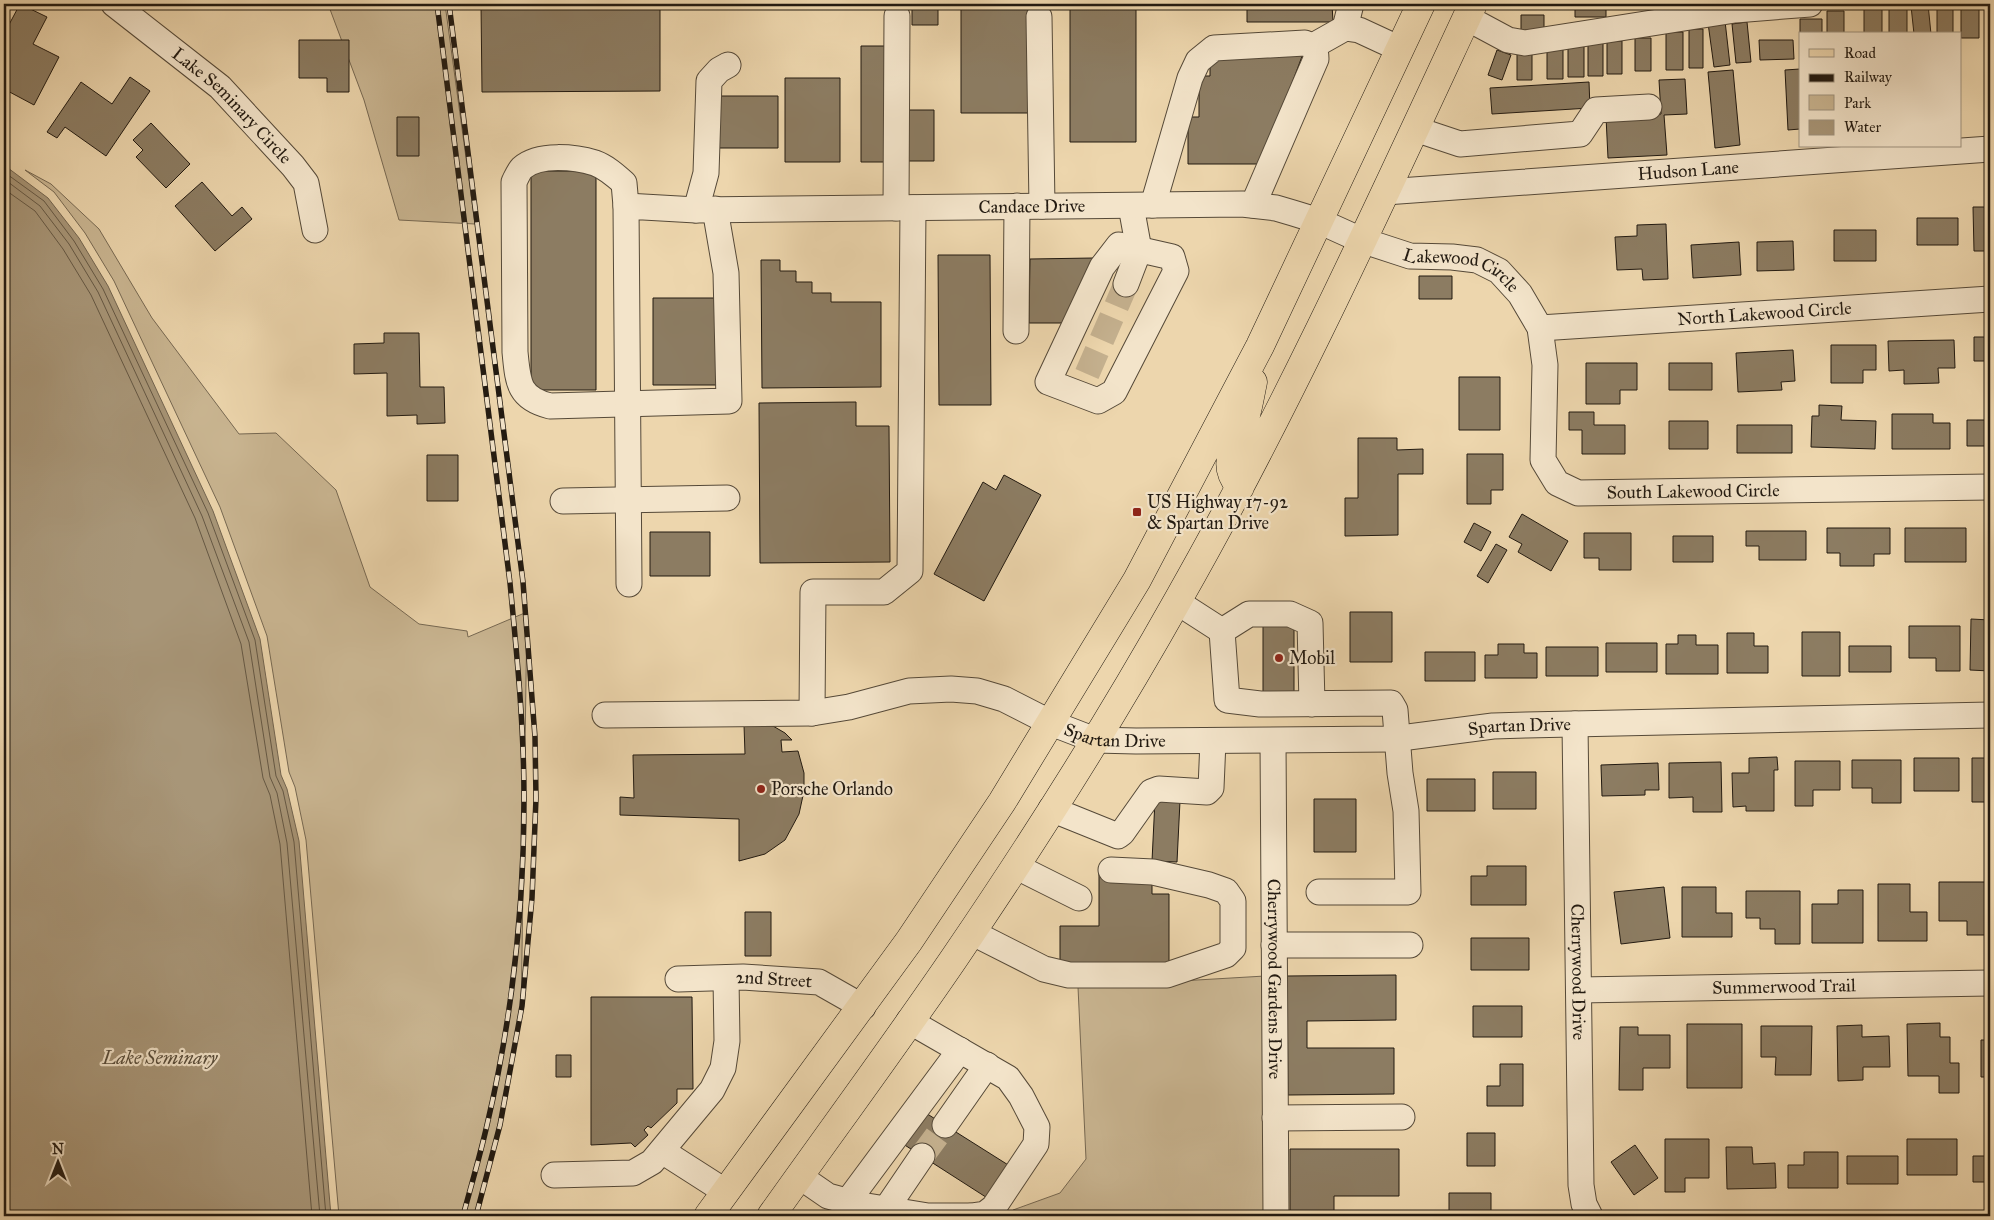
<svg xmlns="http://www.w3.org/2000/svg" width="1994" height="1220" font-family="'IM FELL Great Primer',serif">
<rect width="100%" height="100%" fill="#edd6ad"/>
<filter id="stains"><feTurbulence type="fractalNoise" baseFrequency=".004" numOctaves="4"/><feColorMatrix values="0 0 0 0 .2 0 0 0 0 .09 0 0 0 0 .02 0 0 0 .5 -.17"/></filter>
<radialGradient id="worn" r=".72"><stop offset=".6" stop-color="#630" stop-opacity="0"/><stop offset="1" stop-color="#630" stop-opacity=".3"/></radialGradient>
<path fill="#cab692" stroke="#766852" d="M328,4H445L475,224L399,220L364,100Z
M25,170L51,184L99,229L152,318L239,434L276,433L336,490L370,587L419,624L467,631L468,637L527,612L521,1021L478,1216H339L306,840L295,787L289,772L267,636L220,507L114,281L85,233L54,192Z
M1265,976L1267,1216H1009L1013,1210L1060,1193L1086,1159L1078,987Z"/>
<path fill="#a89678" stroke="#72644f" d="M4,165L48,198L79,238L108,286L213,511L260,639L281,775L287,789L299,841L331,1216H4Z"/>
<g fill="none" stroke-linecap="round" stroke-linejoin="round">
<path stroke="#655844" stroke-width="1" d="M4,172L44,201L74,241L103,289L208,513L255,640L276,776L283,791L294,842L326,1216
M4,179L40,206L69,244L98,292L202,516L249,642L270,777L277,793L287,843L320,1216
M4,189L35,211L63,249L91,295L195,518L241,644L263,778L270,795L280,844L312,1216"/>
</g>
<path fill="#8c7c62" stroke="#221a11" d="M20,4L47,17L33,44L59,57L34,105L4,89V34Z
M481,4H660V91L482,92Z
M861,4H938V25H912V8H861Z
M961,4H1029V113H961Z
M1070,4H1136V142H1070Z
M1247,4H1332L1333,22H1247Z
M1575,4H1606V17H1575Z
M1928,4L1931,34H1914L1911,6Z
M1961,4H1979V38H1961Z
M1889,5H1907V34H1889Z
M1937,5H1953V34H1937Z
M1864,8H1882V34H1864Z
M1827,11H1844V34H1827Z
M1521,15H1544V32H1521Z
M1800,19H1822V34H1800V55Z
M1725,21L1730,65L1714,67L1708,23Z
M1747,22L1751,62L1736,63L1732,24Z
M1689,29H1703V68H1689Z
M1666,32H1683V70H1666Z
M1635,38H1651V71H1635Z
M299,40H349V92H327V78H299Z
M1759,40H1793L1794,59L1760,60Z
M1607,41H1622V74H1607Z
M1588,43H1603V76H1588Z
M1568,45H1584V77H1568Z
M861,46H890V162H861Z
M1547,48H1563V79H1547Z
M1517,49H1532V80H1517Z
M1497,50L1511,55L1502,80L1488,75Z
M1304,51L1262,164H1188V117H1199V76H1210V56Z
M1800,69V129L1788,130L1785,70Z
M1733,70L1740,145L1715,148L1708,72Z
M130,77L150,91L106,156L65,127L57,138L47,132L81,82L112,104Z
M785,78H840V162H785Z
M1685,79L1687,114L1664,115L1667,155L1608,158L1606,117L1661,114L1659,80Z
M1589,82L1590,108L1492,114L1490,88Z
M713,96H778V148H713Z
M907,110H934V161H907Z
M397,117H419V156H397Z
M151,123L190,164L166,188L136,157L143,150L133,140Z
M531,171H596V390H531Z
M202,182L232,216L242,207L252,219L215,251L175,206Z
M1973,207H1990V251H1974Z
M1917,218H1958V245H1917Z
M1666,224L1668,279L1643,280L1642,269L1617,270L1615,237L1637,236V225Z
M1834,230H1876V261H1834Z
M1793,241L1794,270L1757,271V242Z
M1739,242L1741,275L1693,278L1691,245Z
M938,255H990L991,405H939Z
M1093,258L1063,323H1029L1030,259Z
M761,260H780V271H796V282H812V293H831V302H881V387L762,388Z
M1419,276H1452V299H1419Z
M653,298H719V385H653Z
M384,333H419L420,387H444L445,423L417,424V415L387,416V373L354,374V344L384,343Z
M1974,337H1990V361H1974Z
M1954,340L1955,368H1938L1939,383L1904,384V370L1889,371L1888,341Z
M1831,345H1876V370H1863V383H1831Z
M1793,350L1795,381L1781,382L1782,390L1738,392L1736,353Z
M1586,363H1637V390H1620V404H1586Z
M1669,363H1712V390H1669Z
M1459,377H1500V430H1459Z
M856,402V426H889L890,562L760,563L759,403Z
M1819,405L1842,406L1841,420L1876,421L1875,449L1811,447L1812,416H1819Z
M1569,412H1594V425H1625V454H1582V430H1569Z
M1892,414H1933V423H1950V449H1892Z
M1967,420H1990V446H1967Z
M1669,421H1708V449H1669Z
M1737,425H1792V453H1737Z
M1358,438H1397V450L1423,449V474H1398V535L1345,536V498H1358Z
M1467,454H1503V490H1491V504H1467Z
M427,455H458V501H427Z
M1004,475L1041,495L984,601L934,574L983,482L996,490Z
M1522,514L1568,541L1551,571L1518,552L1522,544L1509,537Z
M1474,523L1491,532L1481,551L1464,542Z
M1827,528H1890V554H1874V566H1840V553H1827Z
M1905,528H1966V562H1905Z
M1746,531H1806V560H1759V546H1746Z
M650,532H710V576H650Z
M1584,533H1631V570H1599V558H1584Z
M1673,536H1713V562H1673Z
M1496,544L1507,550L1488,583L1477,576Z
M1350,612H1392V662H1350Z
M1971,619L1990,620V671L1970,670Z
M1263,622H1294V693H1263Z
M1909,626H1960V671H1936V658H1909Z
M1802,632H1840V676H1802Z
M1727,633H1754V646H1768V673H1727Z
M1678,635H1696V645H1718V674H1666V644H1678Z
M1606,643H1657V672H1606Z
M1498,644H1524V653H1537V678H1485V655H1498Z
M1849,646H1891V672H1849Z
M1546,647H1598V676H1546Z
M1425,652H1475V681H1425Z
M744,725L773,726L785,733L792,740H781L782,752L798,751L804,773V791L799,814L785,840L765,854L739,861V819L620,815V797L634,798L633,755L745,754Z
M1777,757L1778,770H1774V811H1746V806L1733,807L1732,773H1749V758Z
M1914,758H1959V791H1914Z
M1972,758H1990V802H1972Z
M1852,760H1901V803H1872V788H1852Z
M1795,761H1840V790H1813V806H1795Z
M1721,762L1722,812H1693V797L1669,798V763Z
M1658,763L1659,790H1645V795L1602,796L1601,765Z
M1493,772H1536V809H1493Z
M1427,779H1475V811H1427Z
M1314,799H1356V852H1314Z
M1155,800L1180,801L1177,862L1152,861Z
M1487,866H1526V905H1471V876H1487Z
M1099,873H1152V894H1169V969H1060V926H1099Z
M1939,882H1990V935H1967V921H1939Z
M1878,884H1910V912H1927V941H1878Z
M1664,887L1670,938L1621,944L1614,892Z
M1682,887H1716V913H1732V937H1682Z
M1838,890H1863V943H1812V904H1838Z
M1746,891H1800V944H1775V929H1760V918H1746Z
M745,912H771V956H745Z
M1471,938H1529V970H1471Z
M1396,975V1020L1307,1021V1048H1394V1094L1288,1095L1287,976Z
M591,997H692L693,1089H677V1103L651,1128L648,1126L644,1130L648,1135L635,1147L631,1143L591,1145Z
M1473,1006H1522V1037H1473Z
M1940,1023V1037H1950V1063H1959V1093H1939V1076H1908L1907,1024Z
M1687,1024H1742V1088H1687Z
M1862,1025V1037L1889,1036L1890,1067H1863V1080L1838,1081L1837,1026Z
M1761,1026H1812L1811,1075H1775L1776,1057H1761Z
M1620,1027H1638V1035H1670V1068H1643V1090H1619Z
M1981,1040H1990V1077H1981Z
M556,1055H571V1077H556Z
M1500,1064H1523V1106H1487V1086H1500Z
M921,1110L1013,1168L992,1201L900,1142Z
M1467,1133H1495V1166H1467Z
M1665,1139H1709V1178H1685V1192H1665Z
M1907,1139H1957V1175H1907Z
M1635,1145L1658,1178L1634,1195L1611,1162Z
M1726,1147H1752L1753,1164L1775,1163L1776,1188L1727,1189Z
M1290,1149H1399V1196H1334V1216H1290Z
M1804,1152H1838V1188H1788V1165H1804Z
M1847,1156H1898V1184H1847Z
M1973,1156H1990V1182H1973Z
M1449,1193H1491V1216H1449Z"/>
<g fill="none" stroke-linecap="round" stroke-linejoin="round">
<path stroke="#c4b08e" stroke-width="25" stroke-dasharray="25 12" stroke-linecap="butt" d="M1087,374L1126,284
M922,1156L945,1125"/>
<defs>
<g id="minor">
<path id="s1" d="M114,4L220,87L293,166L306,183L315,230"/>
<path d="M1039,17L1042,206"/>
<path d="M1467,18L1508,40L1525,43L1735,10L1810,4"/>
<path d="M1345,28L1351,4"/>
<path d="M1313,46L1345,28L1359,30L1400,49"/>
<path d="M1415,129L1460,144L1580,134L1596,110L1649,107"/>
<path id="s2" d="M1385,192L1990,149"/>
<path d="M1153,205L1190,78L1198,61L1214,48L1305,43C1314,46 1316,50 1316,59L1253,205"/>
<path d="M626,206L624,183C615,175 606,167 595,163C575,157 539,153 522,168C519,171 516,178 514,182L515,352C518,382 518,398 550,406L729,401L726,273L715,209"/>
<path d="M896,208L897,16"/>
<path d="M696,210L706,173L709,81L719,70L728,65"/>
<path d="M1119,245L1172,257L1176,271L1114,392L1098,401L1048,382L1102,267Z"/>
<path d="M1126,284L1139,250L1131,206"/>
<path id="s3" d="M1540,328L1990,299"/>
<path d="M1016,331L1017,206"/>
<path d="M563,501L727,498"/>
<path id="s4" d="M629,584L626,206L696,210L1242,204L1276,208L1293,213L1319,221L1361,240L1410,256L1452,257L1477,260L1499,271L1520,294L1540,328L1545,365L1543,460L1557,483L1578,493L1990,487"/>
<path d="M1177,602L1222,631L1227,700L1260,704L1391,703L1395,710L1400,773L1406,811L1408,892H1319"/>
<path d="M1222,631L1249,614H1290L1310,623L1312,704"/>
<path d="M812,713L813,592H884L910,571L913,208"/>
<path id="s5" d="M605,715L812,713L849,707L909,691L951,689L977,691L1004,699L1051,723L1095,740L1136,741L1393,739L1493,726L1526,725L1990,715"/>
<path id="s6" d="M1575,724L1581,1185L1584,1204L1590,1216"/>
<path id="s7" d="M1273,741L1276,1216"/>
<path d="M1051,809L1118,836L1122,833L1151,792L1159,789L1207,792L1211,788L1213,741"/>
<path d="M1015,866L1079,898"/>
<path d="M971,932L1044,969L1069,975H1167L1226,955L1233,948V901L1226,891L1209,885L1153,872L1111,870"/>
<path d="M1274,945H1410"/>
<path id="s8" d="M678,979L743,977L819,982L863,1007"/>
<path id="s9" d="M1579,990L1990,983"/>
<path d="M909,1021L1008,1078L1021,1096L1037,1127L1036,1144L994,1207L985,1214L971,1216"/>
<path d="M1275,1118L1402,1117"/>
<path d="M945,1125L987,1065"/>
<path d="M662,1151L726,1192"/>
<path d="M554,1175L633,1173L652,1162L712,1090L723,1068L727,1041L726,978"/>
<path d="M799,1176L828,1196L861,1205L928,1216H969"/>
<path d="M848,1201L960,1050"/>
<path d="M886,1209L922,1156"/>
</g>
<path id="major" d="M1240,487C1220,463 1236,450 1243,425C1248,411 1250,396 1253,382
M708,1216L909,941L1002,802L1137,580L1260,346L1421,4
M771,1216C832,1130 895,1045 955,957C1034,841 1110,721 1179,598C1288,406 1380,204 1473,4"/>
</defs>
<use href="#minor" stroke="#554938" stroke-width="27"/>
<use href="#major" stroke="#221a11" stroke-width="29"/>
<use href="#minor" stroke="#f3e4ca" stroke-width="25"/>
<use href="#major" stroke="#edd6ad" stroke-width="28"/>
<defs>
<path id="rail" d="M437,4L510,583C517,655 524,727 524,798C524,907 512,1019 487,1125C480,1156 471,1186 463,1216
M449,4L523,582L535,737L536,798L532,898L522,1006L500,1125L476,1216"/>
</defs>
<use href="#rail" stroke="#221a11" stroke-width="5.5"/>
<use href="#rail" stroke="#f3e4ca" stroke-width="4" stroke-dasharray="11" stroke-linecap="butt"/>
</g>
<g fill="#8f2418" stroke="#f3e4ca" stroke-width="2">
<rect x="1132" y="507" width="10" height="10" rx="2.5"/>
<circle cx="1279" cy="658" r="5"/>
<circle cx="761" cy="789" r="5"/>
</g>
<g text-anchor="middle" stroke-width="4.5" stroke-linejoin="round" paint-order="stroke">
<g font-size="18" fill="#221a11" stroke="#f3e4ca">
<text dy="6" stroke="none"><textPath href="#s1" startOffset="156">Lake Seminary Circle</textPath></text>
<text dy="6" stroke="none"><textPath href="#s2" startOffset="304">Hudson Lane</textPath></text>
<text dy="6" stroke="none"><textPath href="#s4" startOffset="784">Candace Drive</textPath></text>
<text dy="6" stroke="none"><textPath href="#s4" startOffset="1226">Lakewood Circle</textPath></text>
<text dy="6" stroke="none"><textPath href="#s3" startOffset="225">North Lakewood Circle</textPath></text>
<text dy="6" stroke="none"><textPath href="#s4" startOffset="1631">South Lakewood Circle</textPath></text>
<text dy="6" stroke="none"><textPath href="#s5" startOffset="928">Spartan Drive</textPath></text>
<text dy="6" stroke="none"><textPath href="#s5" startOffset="522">Spartan Drive</textPath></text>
<text dy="6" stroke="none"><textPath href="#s6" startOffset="248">Cherrywood Drive</textPath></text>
<text dy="6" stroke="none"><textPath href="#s7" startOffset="238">Cherrywood Gardens Drive</textPath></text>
<text dy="6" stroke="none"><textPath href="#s8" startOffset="96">2nd Street</textPath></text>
<text dy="6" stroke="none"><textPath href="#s9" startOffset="205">Summerwood Trail</textPath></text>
</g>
<g font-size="18" fill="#221a11" stroke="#f3e4ca" text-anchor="start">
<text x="1147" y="508">US Highway 17-92<tspan x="1147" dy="21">&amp; Spartan Drive</tspan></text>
<text x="1289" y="664">Mobil</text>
<text x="771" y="795">Porsche Orlando</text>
</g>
<g font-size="19" font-style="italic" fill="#584c3a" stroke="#f3e4ca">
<text x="160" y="1064">Lake Seminary</text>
</g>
</g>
<rect width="1994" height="1220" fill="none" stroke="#edd6ad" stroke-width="20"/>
<rect x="5" y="5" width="1984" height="1210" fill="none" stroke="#221a11" stroke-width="2.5"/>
<rect x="10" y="10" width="1974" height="1200" fill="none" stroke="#221a11"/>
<rect x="1799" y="32" width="162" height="115" fill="#f3e4ca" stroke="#9f9380"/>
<rect x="1809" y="49" width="25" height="8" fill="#edd6ad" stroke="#9f9380"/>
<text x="1844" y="58" font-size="15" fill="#221a11">Road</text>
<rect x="1809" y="74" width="25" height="8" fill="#221a11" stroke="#9f9380"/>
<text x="1844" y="82" font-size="15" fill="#221a11">Railway</text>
<rect x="1809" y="95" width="25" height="15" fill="#cab692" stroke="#9f9380"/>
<text x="1844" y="108" font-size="15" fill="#221a11">Park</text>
<rect x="1809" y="120" width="25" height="15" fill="#a89678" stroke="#9f9380"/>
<text x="1844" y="132" font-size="15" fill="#221a11">Water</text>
<g transform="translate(58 1162)" stroke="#f3e4ca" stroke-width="4" paint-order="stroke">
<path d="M0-4L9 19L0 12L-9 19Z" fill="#221a11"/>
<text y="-8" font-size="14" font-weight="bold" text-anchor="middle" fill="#221a11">N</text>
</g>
<rect width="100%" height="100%" filter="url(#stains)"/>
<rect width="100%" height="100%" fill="url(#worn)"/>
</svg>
